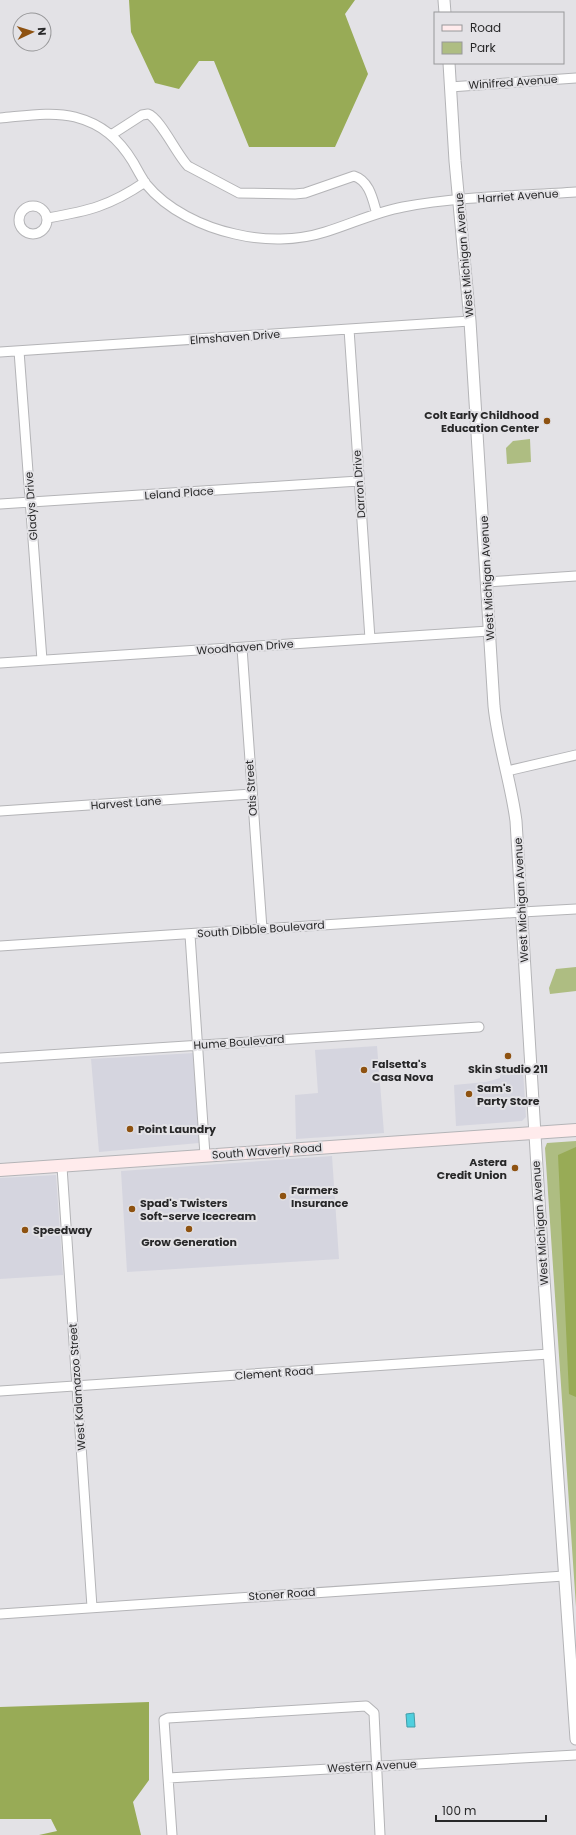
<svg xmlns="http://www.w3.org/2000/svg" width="576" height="1835" font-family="Poppins,sans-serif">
<rect width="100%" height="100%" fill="#e3e2e6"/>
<path fill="#d5d5df" d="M377,1046L384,1133L296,1139L295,1095L318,1093L315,1050Z
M194,1053L199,1143L99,1152L91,1059Z
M523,1070L526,1117L522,1121L456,1126L454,1085L486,1082L500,1078V1072Z
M332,1156L339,1259L127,1272L121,1171Z
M56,1175L63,1275L0,1279V1178Z"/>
<path fill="#aebd82" d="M530,439L531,462L507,464L506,448L513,441Z
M576,967V991L550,994L549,988L556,969Z
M576,1141V1607L545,1148L547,1143Z"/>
<path fill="#98ab56" d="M129,0H355L345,14L368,74L335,147H249L214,61H199L179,89L155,83L131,32Z
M576,1147V1397L569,1394L558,1155Z
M149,1702V1780L133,1802L141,1835H39L57,1831L51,1819H0V1707Z"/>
<path fill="#4fcfde" stroke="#439da8" d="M414,1713L415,1727H407L406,1714Z"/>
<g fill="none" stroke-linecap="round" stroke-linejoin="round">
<defs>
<path id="minor" d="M450,87L576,78
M0,118C24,116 52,111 75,117C102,124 119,139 133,162C137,169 141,177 146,184C167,210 203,227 235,234C264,241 297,241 325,232C351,224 376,212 403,207C460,196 519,196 576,192
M111,135L142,115L148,114C160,118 177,155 188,166L239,193L295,194L305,193L354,176C370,181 373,201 377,214
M19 220a14 14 0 1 1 28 0a14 14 0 1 1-28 0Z
M48,218C88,211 110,206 145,182
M349,329L370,639
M19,351L42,660
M0,352L470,321
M0,504L359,481
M486,582L576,576
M242,648L262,929
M0,663L489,631
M507,771L576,755
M0,811L252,794
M190,935L205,1155
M0,946L522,912L576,909
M0,1058L479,1027
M62,1167L92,1607
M0,1391L549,1354
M0,1614L564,1576
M168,1778L576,1755
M172,1835L164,1720L168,1718L366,1706L374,1713L380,1835"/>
<path id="tertiary" d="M444,0L445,13
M449,63L455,161L470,321L494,706C498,745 511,782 516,821L542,1250L576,1739"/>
<path id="secondary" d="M0,1170L576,1130"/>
</defs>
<use href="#minor" stroke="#b4b4b7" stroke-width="11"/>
<use href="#tertiary" stroke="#b4b4b7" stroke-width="13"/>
<use href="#secondary" stroke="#b4b4b7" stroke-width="14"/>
<use href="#minor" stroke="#fff" stroke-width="9"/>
<use href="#tertiary" stroke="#fff" stroke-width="11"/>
<use href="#secondary" stroke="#ffebec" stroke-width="12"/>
</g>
<g fill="#8e5211" stroke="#e3e2e6" stroke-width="1.5">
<circle cx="547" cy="421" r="4"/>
<circle cx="508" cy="1056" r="4"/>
<circle cx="364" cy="1070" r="4"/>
<circle cx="469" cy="1094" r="4"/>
<circle cx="130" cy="1129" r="4"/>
<circle cx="515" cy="1168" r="4"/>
<circle cx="283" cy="1196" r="4"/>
<circle cx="132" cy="1209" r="4"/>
<circle cx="189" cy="1229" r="4"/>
<circle cx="25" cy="1230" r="4"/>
</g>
<g text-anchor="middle" stroke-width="4" stroke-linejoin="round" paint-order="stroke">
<g font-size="11" fill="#282829" stroke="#e3e2e6">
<text transform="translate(513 82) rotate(-4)" y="4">Winifred Avenue</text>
<text transform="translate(518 196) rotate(-4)" y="4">Harriet Avenue</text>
<text transform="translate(464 255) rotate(-95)" y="4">West Michigan Avenue</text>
<text transform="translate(235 337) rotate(-4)" y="4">Elmshaven Drive</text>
<text transform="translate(359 484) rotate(-94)" y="4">Darron Drive</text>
<text transform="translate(179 493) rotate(-4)" y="4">Leland Place</text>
<text transform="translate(31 506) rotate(-94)" y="4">Gladys Drive</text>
<text transform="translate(487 578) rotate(-93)" y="4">West Michigan Avenue</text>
<text transform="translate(245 647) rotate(-4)" y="4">Woodhaven Drive</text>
<text transform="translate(251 788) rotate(-94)" y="4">Otis Street</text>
<text transform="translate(126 803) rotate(-4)" y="4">Harvest Lane</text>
<text transform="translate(521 900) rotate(-93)" y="4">West Michigan Avenue</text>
<text transform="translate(261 929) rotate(-4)" y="4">South Dibble Boulevard</text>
<text transform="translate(239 1042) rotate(-4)" y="4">Hume Boulevard</text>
<text transform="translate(267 1151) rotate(-4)" y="4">South Waverly Road</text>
<text transform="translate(540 1223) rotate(-94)" y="4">West Michigan Avenue</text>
<text transform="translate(274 1373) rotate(-4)" y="4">Clement Road</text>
<text transform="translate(77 1387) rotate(-94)" y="4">West Kalamazoo Street</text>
<text transform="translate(282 1594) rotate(-4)" y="4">Stoner Road</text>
<text transform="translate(372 1766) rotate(-3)" y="4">Western Avenue</text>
</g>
<g font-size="11" font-weight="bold" fill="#282829" stroke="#e3e2e6" text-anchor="start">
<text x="539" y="419" text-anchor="end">Colt Early Childhood<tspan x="539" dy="13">Education Center</tspan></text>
<text x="372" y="1068">Falsetta's<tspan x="372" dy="13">Casa Nova</tspan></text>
<text x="508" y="1073" text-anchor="middle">Skin Studio 211</text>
<text x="477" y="1092">Sam's<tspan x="477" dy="13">Party Store</tspan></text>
<text x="138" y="1133">Point Laundry</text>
<text x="507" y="1166" text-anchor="end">Astera<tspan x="507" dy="13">Credit Union</tspan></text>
<text x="291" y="1194">Farmers<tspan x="291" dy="13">Insurance</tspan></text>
<text x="140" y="1207">Spad's Twisters<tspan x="140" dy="13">Soft-serve Icecream</tspan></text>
<text x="33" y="1234">Speedway</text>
<text x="189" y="1246" text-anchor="middle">Grow Generation</text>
</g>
</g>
<rect x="434" y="12" width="130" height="52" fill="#e3e2e6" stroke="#98989a"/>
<rect x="442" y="25" width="20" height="6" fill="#ffebec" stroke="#98989a"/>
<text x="470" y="32" font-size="12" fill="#282829">Road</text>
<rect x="442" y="42" width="20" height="12" fill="#aebd82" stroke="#98989a"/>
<text x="470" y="52" font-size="12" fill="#282829">Park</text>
<g transform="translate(32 32) rotate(86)"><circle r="19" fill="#e3e2e6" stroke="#98989a"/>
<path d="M0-3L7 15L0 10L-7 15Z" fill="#8e5211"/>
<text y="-6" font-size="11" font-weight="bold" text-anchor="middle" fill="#282829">N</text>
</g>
<path d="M436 1815v6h110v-6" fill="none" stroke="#282829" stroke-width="2"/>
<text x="442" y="1815" font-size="12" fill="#282829" stroke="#e3e2e6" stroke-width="3" paint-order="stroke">100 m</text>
</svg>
